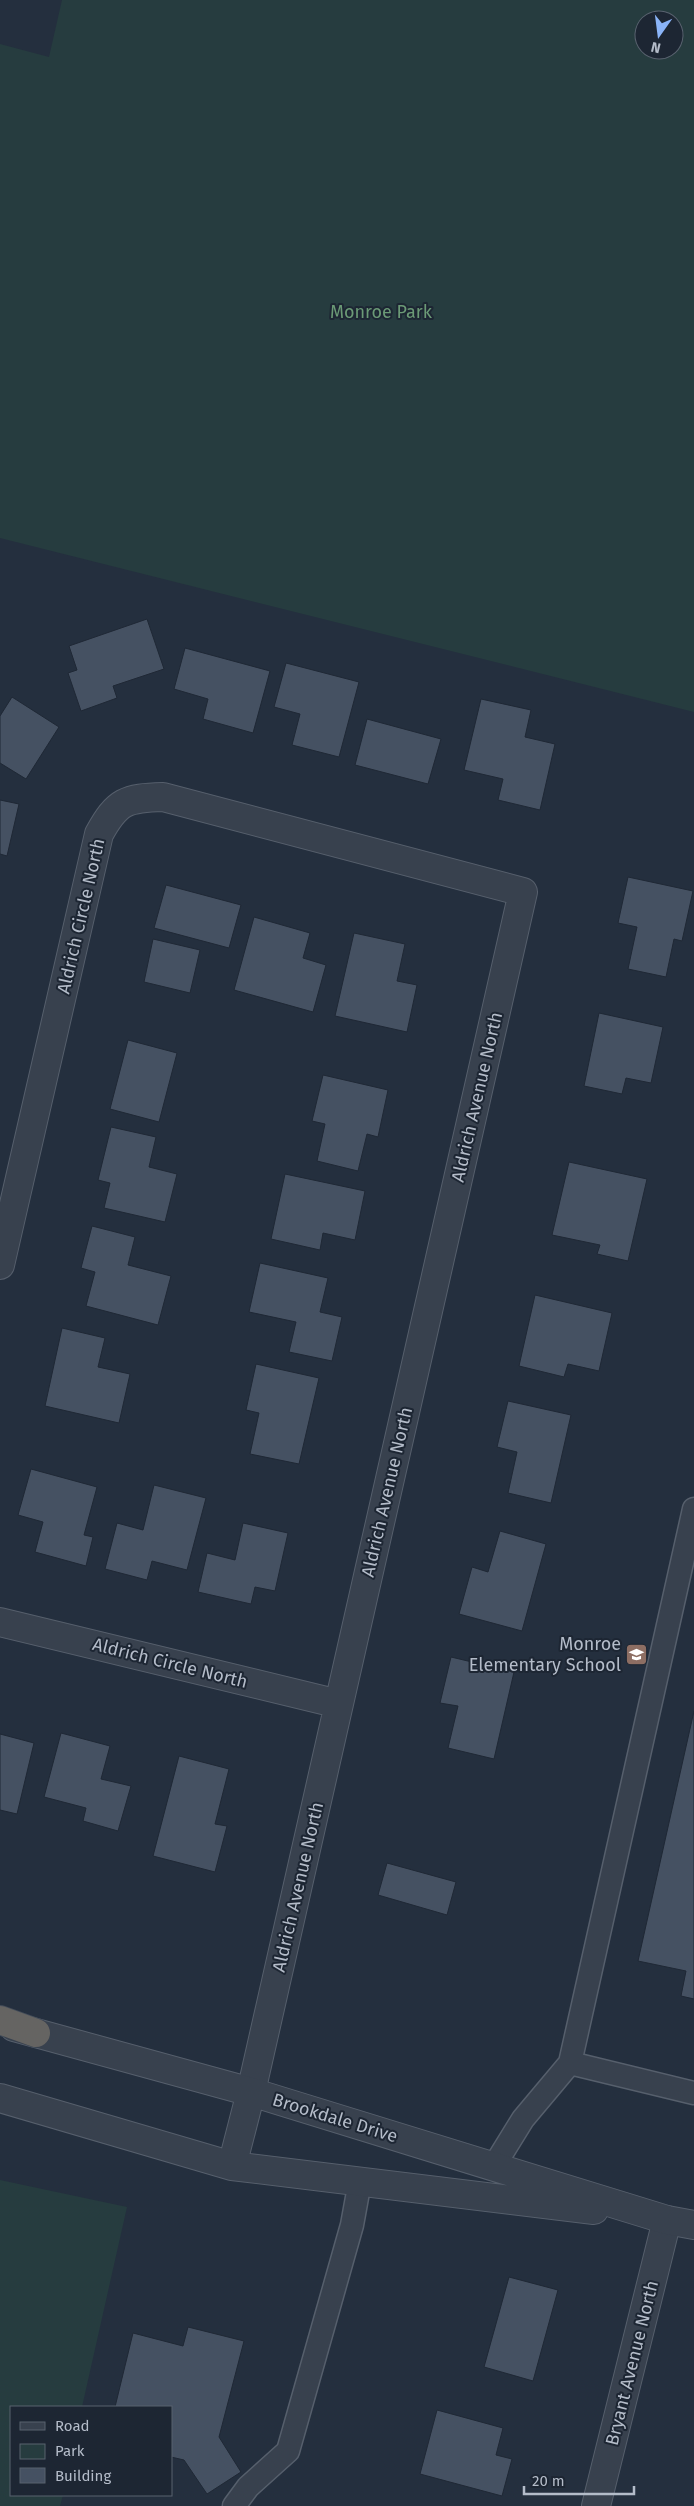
<svg xmlns="http://www.w3.org/2000/svg" width="694" height="2506" font-family="'Fira Sans',sans-serif">
<rect width="100%" height="100%" fill="#242f3e"/>
<path fill="#263c3f" fill-rule="evenodd" d="M62,0H694V712L0,538V44L49,57ZM644,20H674V50H644Z
M0,2180L127,2207L82,2407H11V2495H63L60,2506H0Z"/>
<path fill="#455162" stroke="#1f2835" d="M147,619L164,669L113,686L117,698L81,711L68,673L77,670L69,646Z
M185,648L270,671L253,733L203,719L208,699L174,689Z
M286,663L359,682L339,757L292,745L300,714L274,707Z
M12,697L59,727L26,779L0,763V716Z
M481,699L531,710L525,737L555,744L540,810L498,800L503,779L464,770Z
M367,719L441,739L428,784L355,765Z
M0,800L19,804L7,856L0,854Z
M628,877L693,891L682,941L674,939L666,977L628,969L637,927L618,923Z
M166,885L241,905L229,948L154,928Z
M254,917L310,933L303,958L326,965L313,1012L234,990Z
M354,933L405,944L397,981L417,985L407,1032L335,1016Z
M153,939L200,950L190,993L144,982Z
M599,1013L663,1027L651,1083L626,1078L622,1094L584,1086Z
M128,1040L177,1053L159,1122L110,1109Z
M323,1075L388,1090L378,1137L367,1134L358,1171L317,1161L325,1124L312,1121Z
M111,1127L156,1137L149,1167L177,1174L165,1222L104,1208L110,1183L98,1180Z
M569,1162L647,1179L628,1261L597,1254L600,1245L552,1235Z
M285,1174L365,1191L355,1240L323,1233L320,1250L271,1239Z
M92,1226L135,1237L128,1265L171,1276L158,1325L86,1306L95,1272L81,1268Z
M260,1263L328,1278L320,1312L342,1317L332,1361L289,1352L296,1322L249,1312Z
M535,1295L612,1313L599,1371L568,1364L564,1377L519,1366Z
M62,1328L105,1338L98,1367L130,1374L119,1423L45,1406Z
M256,1364L319,1378L299,1464L250,1454L259,1413L246,1410Z
M508,1401L571,1415L551,1503L508,1493L517,1452L497,1447Z
M31,1469L97,1487L84,1535L93,1537L86,1566L35,1552L43,1522L18,1515Z
M154,1485L206,1498L187,1570L152,1561L147,1580L105,1569L117,1523L143,1530Z
M243,1523L288,1533L275,1591L255,1587L251,1604L198,1592L207,1553L235,1560Z
M500,1531L546,1544L522,1631L459,1614L472,1567L488,1572Z
M451,1657L514,1672L494,1759L448,1748L458,1706L440,1703Z
M694,1711V1999L681,1996L686,1971L638,1961Z
M61,1733L110,1746L101,1779L131,1786L118,1831L83,1821L86,1808L44,1797Z
M0,1734L34,1743L17,1814L0,1810Z
M179,1756L229,1769L215,1824L227,1826L215,1872L153,1856Z
M387,1863L456,1882L447,1915L378,1895Z
M509,2277L558,2290L533,2381L484,2367Z
M188,2327L244,2341L219,2437L241,2472L207,2494L184,2460L171,2457V2407H115L133,2333L183,2346Z
M437,2410L503,2428L496,2455L512,2459L502,2496L420,2474Z"/>
<g fill="none" stroke-linecap="round" stroke-linejoin="round">
<defs>
<path id="service" d="M570,2063L694,1509
M494,2166L523,2119L570,2063L694,2093
M234,2506L248,2487L288,2451L352,2225L360,2181"/>
<path id="minor" d="M0,1265L99,834C117,801 126,798 163,797L523,892L251,2092
M0,1622L339,1704
M596,2506L667,2220"/>
<path id="tertiary" d="M14,2027L251,2092L667,2220L694,2225
M0,2098L232,2166L594,2210
M232,2166L251,2092"/>
<path id="trunk" d="M0,2020L36,2033"/>
</defs>
<use href="#service" stroke="#565f6c" stroke-width="25"/>
<use href="#minor" stroke="#565f6c" stroke-width="30"/>
<use href="#tertiary" stroke="#565f6c" stroke-width="30"/>
<use href="#trunk" stroke="#434c59" stroke-width="30"/>
<use href="#service" stroke="#38414e" stroke-width="22"/>
<use href="#minor" stroke="#38414e" stroke-width="28"/>
<use href="#tertiary" stroke="#38414e" stroke-width="28"/>
<use href="#trunk" stroke="#656462" stroke-width="28"/>
</g>
<defs>
<symbol id="school-square" viewBox="-11 -11 22 22"><rect x="-9" y="-9" width="18" height="18" rx="4" fill="#8d6e63" stroke="#1d2633"/><path d="M0-5L7-2L0 1L-7-2ZM-4 1L0 2.5L4 1V4Q0 6-4 4Z" fill="#fff"/></symbol>
</defs>
<g fill-rule="evenodd">
<use href="#school-square" x="624" y="1642" width="25" height="25"/>
</g>
<g text-anchor="middle" stroke-width="4" stroke-linejoin="round" paint-order="stroke">
<g font-size="18" fill="#6b9a76" stroke="#1d2633">
<text x="381" y="318">Monroe Park</text>
</g>
<g font-size="18" fill="#b4bcc9" stroke="#1d2633">
<text transform="translate(81 916) rotate(-77)" y="6">Aldrich Circle North</text>
<text transform="translate(477 1097) rotate(-77)" y="6">Aldrich Avenue North</text>
<text transform="translate(387 1492) rotate(-77)" y="6">Aldrich Avenue North</text>
<text transform="translate(170 1663) rotate(14)" y="6">Aldrich Circle North</text>
<text transform="translate(298 1887) rotate(-77)" y="6">Aldrich Avenue North</text>
<text transform="translate(335 2118) rotate(17)" y="6">Brookdale Drive</text>
<text transform="translate(632 2363) rotate(-76)" y="6">Bryant Avenue North</text>
</g>
<g font-size="18" fill="#b4bcc9" stroke="#1d2633" text-anchor="end">
<text x="621" y="1650">Monroe<tspan x="621" dy="21">Elementary School</tspan></text>
</g>
</g>
<rect x="10" y="2406" width="162" height="90" fill="#1d2633" stroke="#59626f"/>
<rect x="20" y="2422" width="25" height="8" fill="#38414e" stroke="#59626f"/>
<text x="55" y="2431" font-size="15" fill="#b4bcc9">Road</text>
<rect x="20" y="2444" width="25" height="15" fill="#263c3f" stroke="#59626f"/>
<text x="55" y="2456" font-size="15" fill="#b4bcc9">Park</text>
<rect x="20" y="2468" width="25" height="15" fill="#455162" stroke="#59626f"/>
<text x="55" y="2481" font-size="15" fill="#b4bcc9">Building</text>
<g transform="translate(659 35) rotate(194)"><circle r="24" fill="#1d2633" stroke="#59626f"/>
<path d="M0-4L9 19L0 12L-9 19Z" fill="#8ab4f8"/>
<text y="-8" font-size="14" font-weight="bold" text-anchor="middle" fill="#b4bcc9">N</text>
</g>
<path d="M524 2486v8h110v-8" fill="none" stroke="#b4bcc9" stroke-width="2.5"/>
<text x="532" y="2486" font-size="15" fill="#b4bcc9" stroke="#1d2633" stroke-width="4" paint-order="stroke">20 m</text>
</svg>
